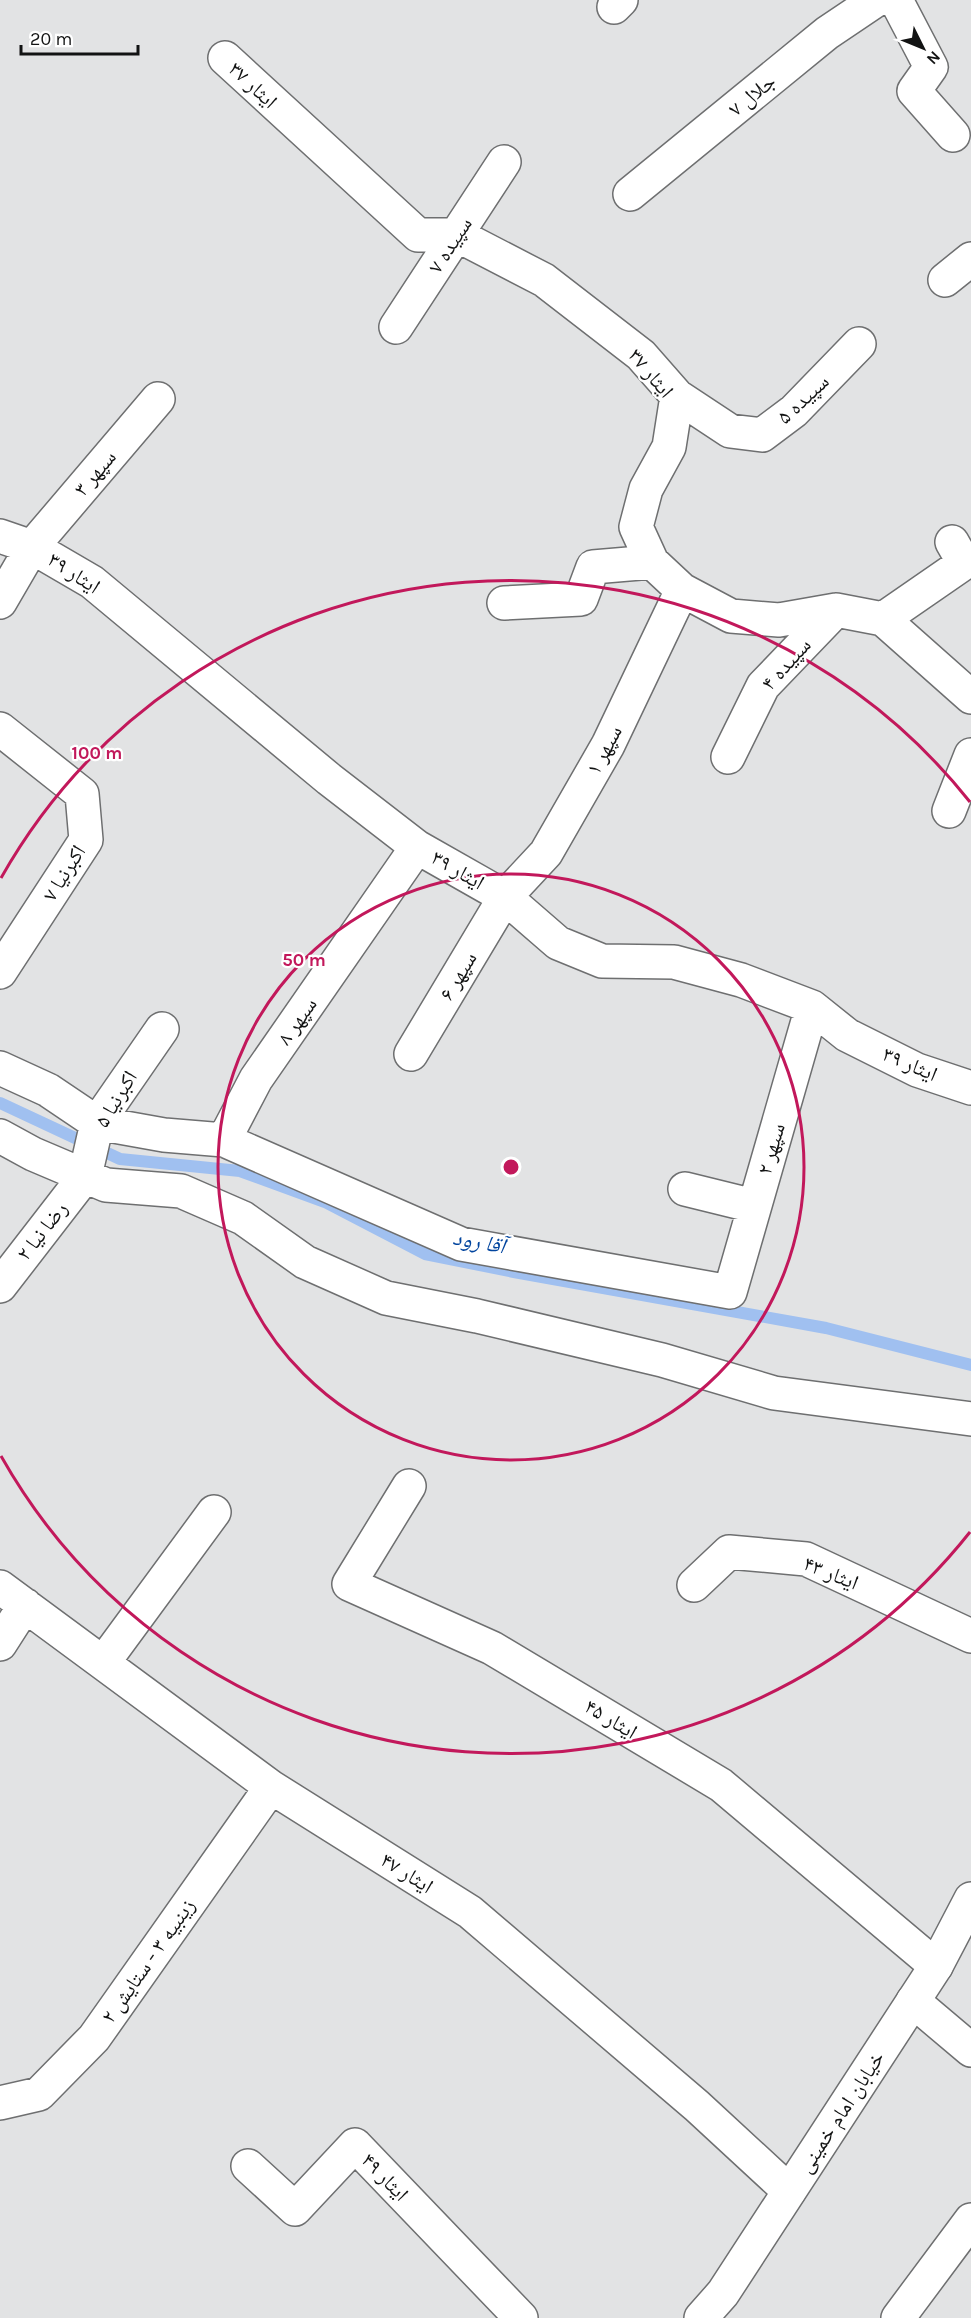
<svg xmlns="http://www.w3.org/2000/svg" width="971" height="2318" font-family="Karla,'Noto Naskh Arabic',sans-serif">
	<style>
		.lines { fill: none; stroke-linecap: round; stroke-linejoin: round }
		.stream { stroke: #a0c0f0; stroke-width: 12 }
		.minor-casing { stroke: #6e6f70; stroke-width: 36 }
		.major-casing { stroke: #6e6f70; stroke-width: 36 }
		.minor { stroke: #fff; stroke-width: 33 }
		.major { stroke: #fff; stroke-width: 33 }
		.ring { fill: none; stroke: #c2185b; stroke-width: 3 }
		.labels { text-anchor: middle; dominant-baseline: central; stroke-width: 4.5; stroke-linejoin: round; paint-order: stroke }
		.street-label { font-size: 21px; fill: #121313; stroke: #fff }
		.water-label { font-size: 22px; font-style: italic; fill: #01449e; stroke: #fff }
		.centre { fill: #c2185b; stroke: #fff; stroke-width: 3 }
		.ring-label { font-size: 18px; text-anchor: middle; font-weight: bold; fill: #c2185b; stroke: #fff; stroke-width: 4.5; stroke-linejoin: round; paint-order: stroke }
	</style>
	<rect width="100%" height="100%" fill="#e2e3e4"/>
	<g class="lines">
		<!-- stream -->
		<path class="stream" d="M0,1103L120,1159L240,1171L325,1202L425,1254L514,1272L826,1328L971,1365"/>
		<!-- minor casing -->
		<g class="minor-casing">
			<path id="minor" d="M896,0L931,67L914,91L953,135
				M614,7L621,0
				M225,58L418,235H457L544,280L641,355L677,396L669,447L646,489L636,527L652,562L682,590L731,616L779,620L836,610L883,619L971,697
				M630,194L827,33L876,0
				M945,280L971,259
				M396,327L504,162
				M677,396L730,431L762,435L794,411L859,344
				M0,536L32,547L92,582L329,779L417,847L505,897L558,943L602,961L674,962L741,980L812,1007L847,1035L917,1070L971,1088
				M0,602L32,547L158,399
				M504,603L581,599L593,567L652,562
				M883,619L964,563L952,542
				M0,729L82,794L86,840L0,972
				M728,757L763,686L836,610
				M949,811L971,755
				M411,1054L505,897L546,853L608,745L682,590
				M0,1068L48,1090L97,1123L164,1135L224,1140L461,1244L730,1292L812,1007
				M0,1136L33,1154L106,1185L181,1191L243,1218L305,1262L386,1298L477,1316L662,1360L774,1393L971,1419
				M224,1140L256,1079L417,847
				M685,1189L754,1206
				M0,1286L85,1176L97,1123L162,1029
				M409,1486L349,1584L492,1648L721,1785L936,1966
				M694,1585L729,1552L806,1559L971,1636
				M0,1587L271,1787L470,1912L697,2106L789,2191
				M0,1644L25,1605
				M103,1663L214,1512
				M913,2001L971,2050
				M0,2103L39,2094L94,2038L271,1787
				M248,2166L295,2209L355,2145L521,2318
				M898,2318L971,2220"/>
		</g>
		<!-- major casing -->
		<g class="major-casing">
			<path id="major" d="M701,2318L723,2293L936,1966L971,1899"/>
		</g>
		<!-- minor -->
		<use href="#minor" class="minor"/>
		<!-- major -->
		<use href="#major" class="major"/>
	</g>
	<!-- distance rings -->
	<g class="ring">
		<circle cx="511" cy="1167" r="293"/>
		<path d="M970 1532A586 586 0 0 1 1 1456M1 878A586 586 0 0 1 970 802"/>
	</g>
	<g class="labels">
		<!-- street labels -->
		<g class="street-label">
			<text transform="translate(253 85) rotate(43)">ایثار ۳۷</text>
			<text transform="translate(752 95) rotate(-39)">جلال ۷</text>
			<text transform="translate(450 245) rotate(-57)">سپیده ۷</text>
			<text transform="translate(651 373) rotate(50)">ایثار ۳۷</text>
			<text transform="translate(803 399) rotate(-43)">سپیده ۵</text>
			<text transform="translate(95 473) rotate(-50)">سپهر ۳</text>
			<text transform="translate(74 573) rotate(33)">ایثار ۳۹</text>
			<text transform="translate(786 664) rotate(-48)">سپیده ۴</text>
			<text transform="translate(604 750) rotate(-62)">سپهر ۱</text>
			<text transform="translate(458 870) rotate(30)">ایثار ۳۹</text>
			<text transform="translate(64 873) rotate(-58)">اکبرنیا ۷</text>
			<text transform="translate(458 976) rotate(-59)">سپهر ۶</text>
			<text transform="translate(297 1021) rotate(-55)">سپهر ۸</text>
			<text transform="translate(910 1064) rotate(23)">ایثار ۳۹</text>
			<text transform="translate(116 1099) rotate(-59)">اکبرنیا ۵</text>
			<text transform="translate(771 1149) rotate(-74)">سپهر ۲</text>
			<text transform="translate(42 1231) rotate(-52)">رضا نیا ۲</text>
			<text transform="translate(831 1573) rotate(22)">ایثار ۴۳</text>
			<text transform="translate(611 1719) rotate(31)">ایثار ۴۵</text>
			<text transform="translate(407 1873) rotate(32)">ایثار ۴۷</text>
			<text transform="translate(148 1961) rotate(-55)">زینبیه ۳ - ستایش ۲</text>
			<text transform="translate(841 2112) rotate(-57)">خیابان امام خمینی</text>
			<text transform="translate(385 2177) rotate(46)">ایثار ۴۹</text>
		</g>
		<!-- water labels -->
		<g class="water-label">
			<text transform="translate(479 1242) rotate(10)">آقا رود</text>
		</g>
	</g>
	<circle cx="511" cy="1167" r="9" class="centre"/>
	<g class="ring-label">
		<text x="97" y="759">100 m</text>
		<text x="304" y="966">50 m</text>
	</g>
	<!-- north arrow -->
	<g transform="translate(923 48) rotate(133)" stroke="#ffffff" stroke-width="4.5" paint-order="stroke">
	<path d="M0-4.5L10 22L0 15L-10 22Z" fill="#121313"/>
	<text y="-9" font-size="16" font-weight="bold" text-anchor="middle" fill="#121313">N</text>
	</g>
	<!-- scale -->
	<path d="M21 45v9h117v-9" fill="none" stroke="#121313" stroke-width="3"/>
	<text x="30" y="45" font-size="18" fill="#121313" stroke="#ffffff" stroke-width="4.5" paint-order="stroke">20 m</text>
</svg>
